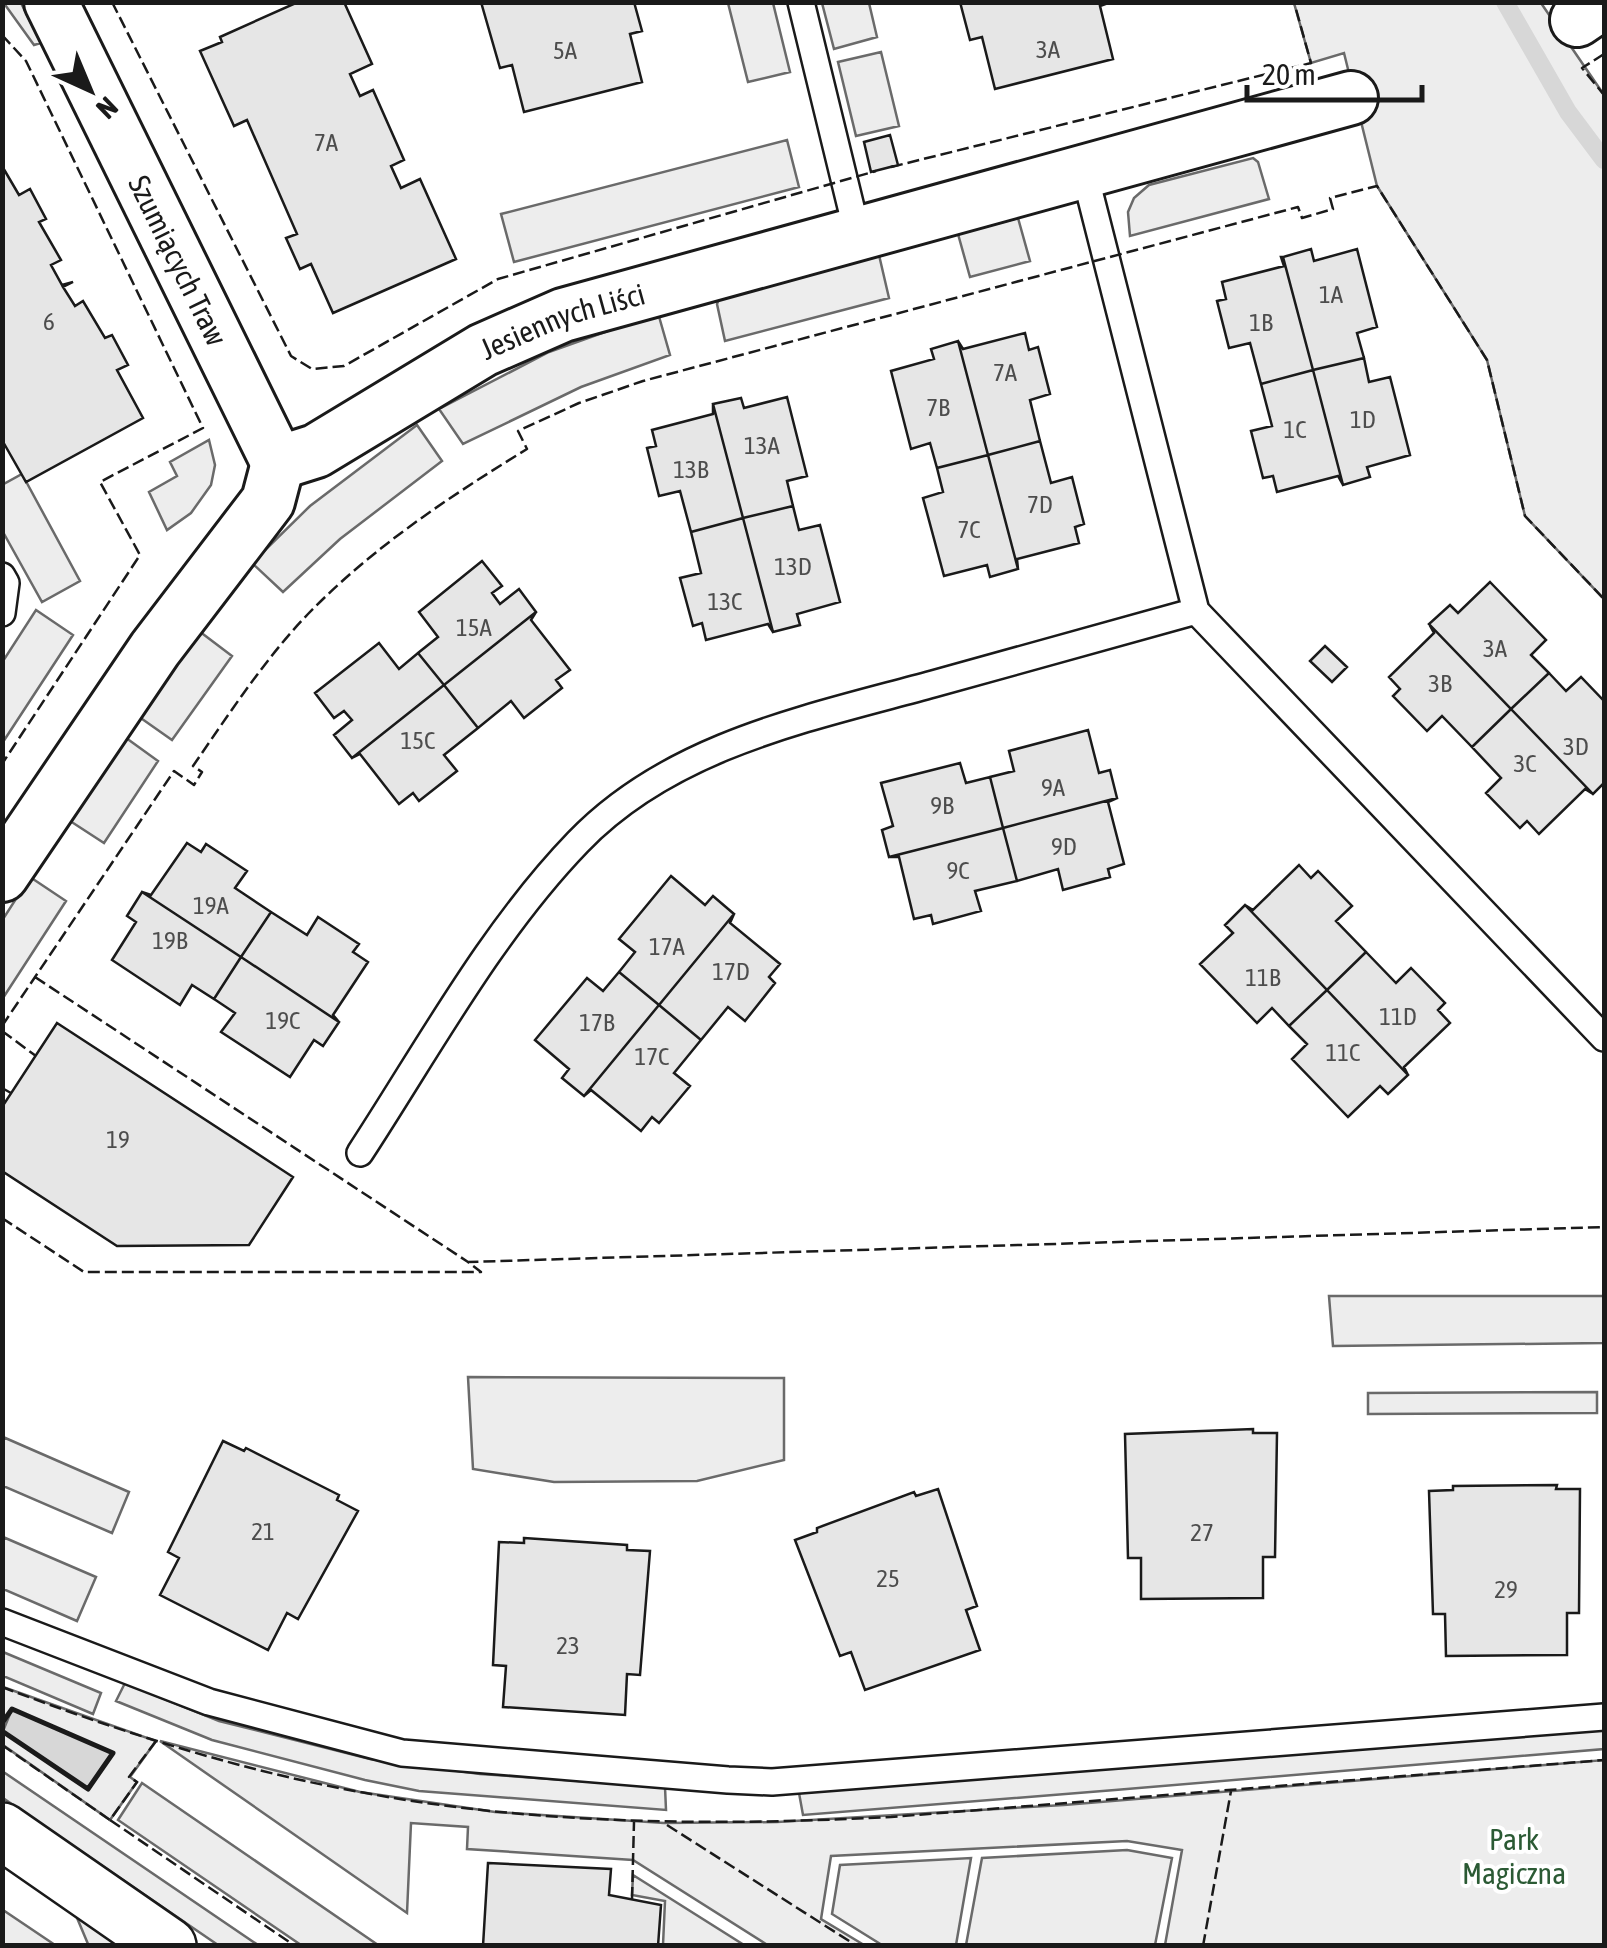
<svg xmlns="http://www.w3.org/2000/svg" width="1607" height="1948" font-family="'Asap Condensed',sans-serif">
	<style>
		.built { fill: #ededed; stroke: #6a6a6a; stroke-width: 2.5 }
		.water { fill: #d7d7d7; stroke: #6a6a6a; stroke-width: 2.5 }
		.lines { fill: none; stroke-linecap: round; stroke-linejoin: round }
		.stream { stroke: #d7d7d7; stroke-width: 18 }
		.building { fill: #e6e6e6; stroke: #1a1a1a; stroke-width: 2.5 }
		.lane-casing { stroke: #1a1a1a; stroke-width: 30 }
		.street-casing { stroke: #1a1a1a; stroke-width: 58 }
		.secondary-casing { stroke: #1a1a1a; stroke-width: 60 }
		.lane { stroke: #fff; stroke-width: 25 }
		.street { stroke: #fff; stroke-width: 52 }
		.secondary { stroke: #fff; stroke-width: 55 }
		.fence { stroke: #1a1a1a; stroke-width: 2.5; stroke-dasharray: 12 5; stroke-linecap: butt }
		.wall { stroke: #1a1a1a; stroke-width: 5 }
		.labels { text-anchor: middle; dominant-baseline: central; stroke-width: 8; stroke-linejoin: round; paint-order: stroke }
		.number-label { font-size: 25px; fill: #4d4d4d }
		.street-label { font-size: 30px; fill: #1a1a1a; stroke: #fff }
		.park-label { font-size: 30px; fill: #2b5a34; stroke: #fff }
	</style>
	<rect width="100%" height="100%" fill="#fff"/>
	<!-- built -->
	<path class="built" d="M3,2L21,3L41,43L34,45Z
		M728,3H773L790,72L748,82Z
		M822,3H869L877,37L834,49Z
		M1294,3H1541L1604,95V599L1525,516L1487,360L1377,186L1344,53L1311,63Z
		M881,52L899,126L856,136L838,62Z
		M787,140L799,187L514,262L501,214Z
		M1253,158L1258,162L1269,199L1130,236L1128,212L1134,198L1149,185Z
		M1018,218L1030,261L970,277L958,234Z
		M879,255L889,298L725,341L717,304L720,296Z
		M658,313L670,355L581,387L463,444L439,409L549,352Z
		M417,425L442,461L340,539L283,592L252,563L310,506Z
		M209,440L215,465L211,485L191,513L167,530L149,492L177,476L170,462Z
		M22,474L80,581L42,602L3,532L2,485Z
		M36,610L73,635L3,742V661Z
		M195,628L232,656L172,740L135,714Z
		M122,735L158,761L104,843L67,819Z
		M30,877L66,901L3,998V919Z
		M1329,1296H1604V1343L1333,1346Z
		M468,1377L784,1378V1460L697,1481L554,1482L473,1469Z
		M1597,1392V1413L1368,1414V1393Z
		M3,1437L129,1492L112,1533L3,1486Z
		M3,1537L96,1577L77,1621L3,1589Z
		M3,1652L101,1693L93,1714L3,1676Z
		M125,1683L219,1721L370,1759L480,1774L665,1787L666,1810L419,1791L365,1780L212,1740L116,1701Z
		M3,1687L156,1741L130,1777L137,1782L110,1820L3,1745V1731L87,1789L13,1709L3,1723Z
		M1604,1727V1749L1115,1790L803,1815L799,1793Z
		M160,1741L360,1792L495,1812L664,1823L777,1822L1064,1805L1604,1760V1945H1165L1182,1850L1127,1841L831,1856L821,1919L864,1945L769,1946L633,1860L467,1849L468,1827L411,1823L407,1913Z
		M2,1771L258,1945H218L3,1798Z
		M142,1783L378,1945H301L118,1820Z
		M1127,1850L1172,1858L1155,1945H966L982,1858Z
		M971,1858L956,1945H882L832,1914L840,1865Z
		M633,1875L744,1945H663L665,1901L632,1895Z
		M2,1910H3L55,1945H3Z
		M75,1913L114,1939L117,1945L88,1944Z"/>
	<!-- water -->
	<path class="water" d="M12,1709L113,1753L88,1789L3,1731Z"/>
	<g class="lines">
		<!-- stream -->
		<path class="stream" d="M1505,2L1568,112L1604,160"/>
	</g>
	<!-- building -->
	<path class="building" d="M298,2H344L372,64L350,74L360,96L373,90L404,160L391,166L401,188L420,179L456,259L333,313L311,264L300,269L286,238L297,234L247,120L234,126L200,51L222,42L220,37Z
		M481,2H634L642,31L630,34L642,82L524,112L512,65L500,68Z
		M960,2H1111L1100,6L1113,59L995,89L982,37L970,40Z
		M890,135L898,165L871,172L864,142Z
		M2,166L19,195L30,189L46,219L39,222L61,260L51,265L62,285L73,282L63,287L75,306L83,301L105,338L112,335L128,365L117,370L143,418L26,482L2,440Z
		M1311,249L1314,261L1357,249L1377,327L1357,333L1364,358L1313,370L1283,257Z
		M1281,257H1283L1313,370L1261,384L1250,343L1229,348L1217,301L1226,299L1222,282L1284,266Z
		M1025,333L1029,350L1038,347L1050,394L1030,400L1040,441L988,455L958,341L963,349Z
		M958,341L988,455L937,468L930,443L911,449L891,371L934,359L931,349Z
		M1364,358L1369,382L1390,377L1410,455L1367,467L1370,477L1343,485L1313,370Z
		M1313,370L1343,485L1338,476L1277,492L1273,476L1263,478L1251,431L1272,426L1261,384Z
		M787,397L807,476L787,481L793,506L743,518L713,404L741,398L744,408Z
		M713,404L743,518L691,532L680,491L659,496L647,448L656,446L652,430L713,414Z
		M1040,441L1051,483L1072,477L1084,524L1075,527L1079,543L1017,559L1018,569L988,455Z
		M988,455L1018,569L990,577L987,565L944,576L923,498L943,492L937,468Z
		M793,506L799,530L820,525L840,602L797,614L800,625L773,632L743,518Z
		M743,518L773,632L768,624L706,640L702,623L693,626L680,578L701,573L691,532Z
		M482,561L502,586L492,593L500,604L519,589L536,612L444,685L418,653L438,637L419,612Z
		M1490,582L1546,640L1531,655L1549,673L1511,709L1429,624L1450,605L1458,613Z
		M536,612L531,620L570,670L556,680L562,688L524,718L511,701L478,728L444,685Z
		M1429,624L1511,709L1472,747L1442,716L1427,731L1393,696L1400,689L1389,677L1434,633Z
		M379,643L399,669L418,653L444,685L352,758L334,735L352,720L344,711L334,718L315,693Z
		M1325,646L1347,667L1332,682L1310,661Z
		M1549,673L1566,691L1581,677L1604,701V783L1593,794L1511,709Z
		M444,685L478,728L444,755L457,771L419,801L413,793L399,804L360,754L352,758Z
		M1511,709L1593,794L1585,789L1539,834L1527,821L1520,828L1486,793L1501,778L1472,747Z
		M1088,730L1099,773L1110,770L1117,798L1003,828L990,777L1014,771L1009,751Z
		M960,763L966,783L990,777L1003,828L889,857L882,830L893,826L881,783Z
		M1117,798L1108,802L1124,864L1108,869L1110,877L1063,890L1058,869L1017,881L1003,828Z
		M1003,828L1017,881L975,891L981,911L933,924L931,915L914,919L899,857H889Z
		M187,843L201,852L206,844L247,871L235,888L271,912L241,957L142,892L151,895Z
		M1299,865L1311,878L1318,871L1352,906L1336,921L1366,952L1327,990L1245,905L1253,910Z
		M671,876L705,905L713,896L734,914L659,1005L619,972L635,952L619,939Z
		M142,892L241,957L214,999L192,985L180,1005L112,960L136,922L127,916Z
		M1245,905L1327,990L1289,1026L1272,1008L1257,1023L1200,964L1233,933L1225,925Z
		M271,912L307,935L318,917L359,944L353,952L368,962L333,1015L339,1022L241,957Z
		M734,914L730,923L780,964L769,977L775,983L745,1021L728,1007L701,1040L659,1005Z
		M1366,952L1396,983L1411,968L1445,1003L1438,1010L1450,1023L1404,1067L1408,1075L1327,990Z
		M241,957L339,1022L323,1046L314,1040L290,1077L221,1032L235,1013L214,999Z
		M619,972L659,1005L584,1096L562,1078L569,1069L535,1040L587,978L603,991Z
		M1327,990L1408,1075L1388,1094L1380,1086L1348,1117L1292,1059L1307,1044L1289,1026Z
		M659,1005L701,1040L674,1073L690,1086L659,1123L652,1117L641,1131L591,1090L584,1096Z
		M57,1023L293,1177L249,1245L117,1246L2,1171V1107Z
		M1253,1429V1433H1277L1275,1557H1263V1598L1141,1599V1558H1128L1125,1434Z
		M223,1441L244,1451L246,1448L339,1495L337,1500L358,1511L298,1619L287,1613L268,1650L160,1595L179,1558L168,1552Z
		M1557,1485L1556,1489H1580L1579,1613H1567V1655L1446,1656L1445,1614H1433L1429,1491L1453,1490V1486Z
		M938,1489L977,1606L966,1610L980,1650L865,1690L851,1652L840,1656L795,1540L817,1532V1528L914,1492L916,1496Z
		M524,1538L627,1545V1550L650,1551L640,1675L627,1674L625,1715L503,1707L506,1666L493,1665L499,1542L524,1543Z
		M488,1863L611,1869L609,1895L661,1905L658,1946H483Z"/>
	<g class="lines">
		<!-- lane casing -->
		<g class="lane-casing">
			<path id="lane" d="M801,2L857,232
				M1084,171L1196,611L1604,1038
				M2,576L6,583L2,613
				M360,1153C428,1049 491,932 578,842C671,745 809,718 933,684C1021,660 1109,636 1196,611
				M2,1622L209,1702L402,1753L728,1780L772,1782L1604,1717"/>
		</g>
		<!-- street casing -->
		<g class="street-casing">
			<g id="street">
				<path id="s1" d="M51,2L278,463"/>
				<path d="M1577,20L1604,2"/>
				<path id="s2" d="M278,463L316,451L483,350L563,315L1351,98"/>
				<path d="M2,875L155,649L268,501L278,463"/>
			</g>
		</g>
		<!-- secondary casing -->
		<g class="secondary-casing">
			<path id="secondary" d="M2,1831L168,1946"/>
		</g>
		<!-- lane -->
		<use href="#lane" class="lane"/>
		<!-- street -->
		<use href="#street" class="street"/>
		<!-- secondary -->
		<use href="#secondary" class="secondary"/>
		<!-- fence -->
		<path class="fence" d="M112,2L291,356L312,369L344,366L498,279L876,171
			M2,35L26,61L203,428L100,482L140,555L2,764
			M1604,54L1582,68L1604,95
			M891,167L1311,63L1294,2
			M35,977L468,1262
			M2,1026L174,771L194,785L202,772L193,766C229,714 264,660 308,614C373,547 449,497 527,449L518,431L579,403L643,381L1298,207L1302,218L1333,209L1330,198L1377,186L1487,360L1525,516L1604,599
			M2,1031L36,1056
			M2,1088L11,1093
			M2,1218L84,1272H481L468,1262L1604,1227
			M2,1687C118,1731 238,1770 360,1792C535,1825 713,1826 891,1817L1604,1760
			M2,1745L110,1820L137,1782L129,1777L156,1741
			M110,1820L295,1946
			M667,1825L857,1946
			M632,1899L634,1822
			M1203,1946L1231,1791"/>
		<!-- wall -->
		<path class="wall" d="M2,1723L12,1709L113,1753L88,1789L2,1731"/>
	</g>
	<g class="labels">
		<!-- number labels -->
		<g class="number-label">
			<text x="1048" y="49">3A</text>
			<text x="565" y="50">5A</text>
			<text x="326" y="142">7A</text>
			<text x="1331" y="294">1A</text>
			<text x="49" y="321">6</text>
			<text x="1261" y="322">1B</text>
			<text x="1005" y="372">7A</text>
			<text x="938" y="407">7B</text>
			<text x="1363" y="419">1D</text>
			<text x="1295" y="429">1C</text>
			<text x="762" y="445">13A</text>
			<text x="691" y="469">13B</text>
			<text x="1040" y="504">7D</text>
			<text x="969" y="529">7C</text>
			<text x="793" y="566">13D</text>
			<text x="725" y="601">13C</text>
			<text x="474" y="627">15A</text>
			<text x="1495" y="648">3A</text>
			<text x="1440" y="683">3B</text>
			<text x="418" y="740">15C</text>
			<text x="1576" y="746">3D</text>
			<text x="1525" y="763">3C</text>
			<text x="1053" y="787">9A</text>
			<text x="942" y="805">9B</text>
			<text x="1064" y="846">9D</text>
			<text x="958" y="870">9C</text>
			<text x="211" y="905">19A</text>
			<text x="170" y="940">19B</text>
			<text x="667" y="946">17A</text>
			<text x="731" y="971">17D</text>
			<text x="1263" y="977">11B</text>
			<text x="1398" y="1016">11D</text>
			<text x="283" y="1020">19C</text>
			<text x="597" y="1022">17B</text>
			<text x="1343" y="1052">11C</text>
			<text x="652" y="1056">17C</text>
			<text x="118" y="1139">19</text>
			<text x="263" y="1531">21</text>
			<text x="1202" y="1532">27</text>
			<text x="888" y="1578">25</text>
			<text x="1506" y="1589">29</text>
			<text x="568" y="1645">23</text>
		</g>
		<!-- street labels -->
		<g class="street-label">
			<text stroke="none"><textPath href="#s1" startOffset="288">Szumiących Traw</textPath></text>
			<text stroke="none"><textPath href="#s2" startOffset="320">Jesiennych Liści</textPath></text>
		</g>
		<!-- park labels -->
		<g class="park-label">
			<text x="1514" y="1839">Park<tspan x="1514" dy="34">Magiczna</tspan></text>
		</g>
	</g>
	<!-- border -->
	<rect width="1607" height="1948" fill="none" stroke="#1a1a1a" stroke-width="10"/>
	<!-- north arrow -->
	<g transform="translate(90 90) rotate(136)" stroke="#ffffff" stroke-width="8" paint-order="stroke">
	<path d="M0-8L18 38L0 25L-18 38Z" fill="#1a1a1a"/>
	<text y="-15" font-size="28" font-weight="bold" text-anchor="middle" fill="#1a1a1a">N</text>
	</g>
	<!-- scale -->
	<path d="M1247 85v15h175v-15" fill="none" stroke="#1a1a1a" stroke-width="5"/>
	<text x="1262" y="85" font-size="30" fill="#1a1a1a" stroke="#ffffff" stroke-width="8" paint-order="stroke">20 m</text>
</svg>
